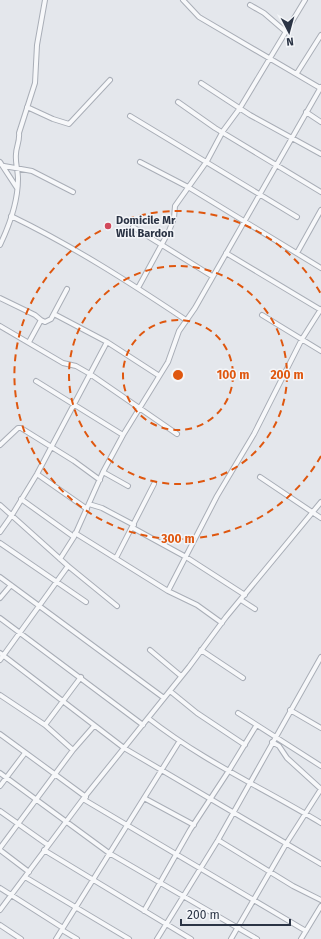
<svg xmlns="http://www.w3.org/2000/svg" width="321" height="939" font-family="'Fira Sans',sans-serif">
	<style>
		.lines { fill: none; stroke-linecap: round; stroke-linejoin: round }
		.street-casing { stroke: #a9aeb7; stroke-width: 6 }
		.street { stroke: #f7f8fa; stroke-width: 4 }
		.ring { fill: none; stroke: #df570f; stroke-width: 2; stroke-dasharray: 7 5 }
		.poi-dot { fill: #d1495b; stroke: #f4f6f9; stroke-width: 1.5 }
		.labels { text-anchor: middle; dominant-baseline: central; stroke-width: 3; stroke-linejoin: round; paint-order: stroke }
		.poi-label { font-size: 11px; font-weight: bold; fill: #2b3445; stroke: #f4f6f9; text-anchor: start }
		.centre { fill: #df570f; stroke: #f4f6f9; stroke-width: 2 }
		.ring-label { font-size: 12px; text-anchor: middle; font-weight: bold; fill: #df570f; stroke: #f4f6f9; stroke-width: 3; stroke-linejoin: round; paint-order: stroke }
	</style>
	<rect width="100%" height="100%" fill="#e4e7ec"/>
	<g class="lines">
		<!-- street casing -->
		<g class="street-casing">
			<path id="street" d="M183,0L199,17L320,88
				M250,5L264,13L286,32
				M297,73L321,35
				M201,83L250,115L321,154
				M178,102L215,128L321,192
				M27,107L53,119L69,124L110,80
				M306,112L321,122
				M130,116L297,217
				M0,162L17,188
				M140,162L188,187L321,268
				M4,166L32,171L73,192
				M11,216C73,246 129,282 186,320
				M133,227L212,276
				M0,245C10,224 18,201 18,179C18,170 15,162 16,154C16,147 20,141 19,133L35,83L37,45L45,0
				M226,253L321,310
				M297,253L321,210
				M138,288L169,231L174,218L175,206L207,161L223,131L240,108L305,0
				M0,298L35,315L41,320
				M54,314L107,342L158,375
				M262,315L321,351
				M0,326L63,363L76,366L90,374L177,434
				M29,342L41,320L45,322L51,319L67,289
				M36,381L123,435
				M0,445L18,428H21L74,461L100,480
				M103,472L128,486
				M37,474L87,509
				M260,477L321,518
				M21,499L74,537
				M89,504L102,508L134,525
				M0,505L68,566L117,606
				M133,528L186,557L245,595
				M0,532L12,515L37,474L107,342
				M75,533L168,591L197,605L222,623
				M0,543L86,602
				M116,558L154,484
				M60,559L74,537L103,472L123,435L168,362L179,331L195,308L321,87
				M0,577L164,698
				M168,591L217,496L254,434L302,339L321,309
				M0,598L11,585
				M241,600L255,609
				M0,618L143,725
				M150,650L181,676
				M201,650L243,678
				M0,653L124,748L321,864
				M0,660L68,566
				M170,691L197,713L245,745
				M0,695L45,725L73,750
				M290,710L321,728
				M238,713L321,766
				M148,718C203,761 261,787 321,823
				M45,725L81,677
				M0,734L86,797
				M272,742L279,746L287,758L321,789
				M0,773L109,853L257,939
				M0,786L25,753
				M144,798L194,825
				M83,799L306,931
				M0,811L48,845
				M218,840L293,886L321,900
				M0,848L73,750L94,726
				M0,850L29,872
				M44,850L191,939
				M25,877L129,939
				M0,888L63,928
				M0,910L83,799L189,667L226,617L321,502
				M144,911L190,830L228,772L256,726
				M0,925L21,939
				M62,930L77,939
				M56,939L179,742
				M157,939L218,840L321,657
				M231,939L286,844L321,789
				M301,939L321,906"/>
		</g>
		<!-- street -->
		<use href="#street" class="street"/>
	</g>
	<!-- distance rings -->
	<g class="ring">
		<circle cx="178" cy="375" r="55"/>
		<circle cx="178" cy="375" r="109"/>
		<path d="M321 456A164 164 0 1 1 321 294"/>
	</g>
	<!-- markers -->
	<circle class="poi-dot" cx="108" cy="226" r="4"/>
	<g class="labels">
		<!-- poi labels -->
		<g class="poi-label">
			<text x="116" y="220">Domicile Mr<tspan x="116" dy="13">Will Bardon</tspan></text>
		</g>
	</g>
	<circle cx="178" cy="375" r="6" class="centre"/>
	<g class="ring-label">
		<text x="233" y="379">100 m</text>
		<text x="287" y="379">200 m</text>
		<text x="178" y="543">300 m</text>
	</g>
	<!-- north arrow -->
	<g transform="translate(289 32) rotate(174)" stroke="#f4f6f9" stroke-width="3" paint-order="stroke">
	<path d="M0-3L7 15L0 10L-7 15Z" fill="#2b3445"/>
	<text y="-6" font-size="11" font-weight="bold" text-anchor="middle" fill="#2b3445">N</text>
	</g>
	<!-- scale -->
	<path d="M181 919v6h109v-6" fill="none" stroke="#2b3445" stroke-width="2"/>
	<text x="187" y="919" font-size="12" fill="#2b3445" stroke="#f4f6f9" stroke-width="3" paint-order="stroke">200 m</text>
</svg>
